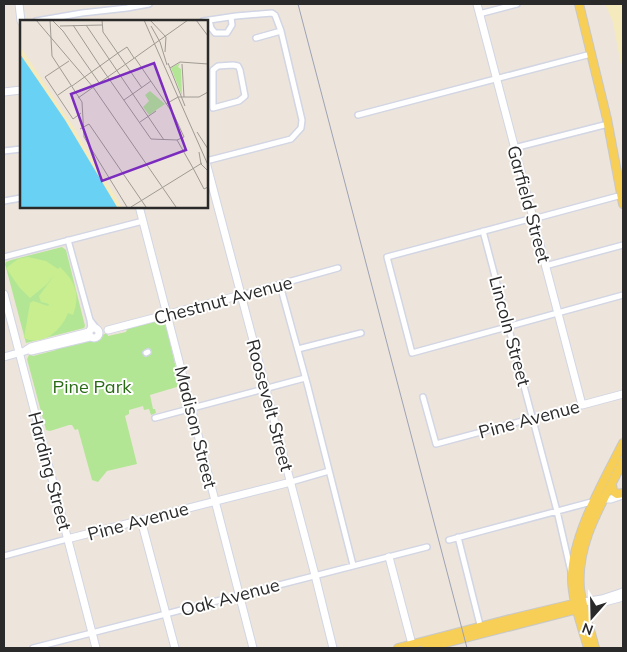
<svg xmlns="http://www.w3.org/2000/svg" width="627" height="652" font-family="Mulish,sans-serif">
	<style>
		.green { fill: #b2e695 }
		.sand { fill: #f4eabd }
		.pitch { fill: #c8ee90 }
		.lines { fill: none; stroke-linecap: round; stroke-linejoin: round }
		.street-casing { stroke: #d1d5e4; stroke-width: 8 }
		.secondary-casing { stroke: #d1d5e4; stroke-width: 9 }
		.primary-casing { stroke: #c8c8c8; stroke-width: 10 }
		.street { stroke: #fff; stroke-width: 5 }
		.secondary { stroke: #fff; stroke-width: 7 }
		.primary { stroke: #f7ce56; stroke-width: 8 }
		.rail { stroke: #9ea2b6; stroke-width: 1 }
		.labels { text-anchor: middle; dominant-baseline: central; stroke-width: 4; stroke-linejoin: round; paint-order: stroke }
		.street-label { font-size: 18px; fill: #2a2a2a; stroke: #fff }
		.park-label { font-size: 18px; fill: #2a6b16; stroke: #fff }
		.inset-road { fill: none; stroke: #9f9a94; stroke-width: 1 }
		.view { fill: #7b2cbf; fill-opacity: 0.15; stroke: #7b2cbf; stroke-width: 2.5 }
		.inset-edge { fill: none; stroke: #2a2a2a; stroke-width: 2.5 }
	</style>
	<rect width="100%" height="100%" fill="#ede5db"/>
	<!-- green -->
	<path class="green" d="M62,247L66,250L85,326L84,328L26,343L5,264L6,262L11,260Z
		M160,320L165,321L180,386L150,395L153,409H155L156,413L151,415L149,409L144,410L143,406L129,410V414L125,416L137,464L107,471L98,482L92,480L78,429L75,430L72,425H69L50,431L46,430L27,359L30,353L33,356L56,350L55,348L59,347L61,348L83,343V340H96L102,335L107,333L108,336L126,332L127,329Z"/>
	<!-- sand -->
	<path class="sand" d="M605,4H623V76L613,22Z"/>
	<!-- pitch -->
	<path class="pitch" d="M28,257L46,261L58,269L60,267C75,281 81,295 73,315L68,313C62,330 42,347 24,338L30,303L33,301L48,306L49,304L41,302L39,296L55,274L46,285L30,298L19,287L6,268L18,259Z"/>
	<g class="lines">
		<!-- street casing -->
		<g class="street-casing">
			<path id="street" d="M479,14L517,4
				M209,20L211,28L215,33H227L232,25L231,17
				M36,21L82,13L127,8L149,4
				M203,21L236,16L272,13L275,15L281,31L302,120L301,128L291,139L206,161
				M256,38L281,31
				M233,65L238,66L240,70L245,96L239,101L213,108V70L218,66Z
				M358,115L591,54
				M514,148L608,124
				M4,151L21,149
				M4,201L21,198
				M533,218L387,257L412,353L623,295
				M533,219L622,195
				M483,231L557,511L571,572
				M68,240L90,320
				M4,257L143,221
				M545,266L623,245
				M280,285L308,387L353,565
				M241,295L338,268
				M91,329L90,320L96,328
				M298,349L361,333
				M146,353L148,352
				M423,397L436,444L582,405
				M155,418L305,378
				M291,482L329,471
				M458,537L481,629
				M449,540L595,501
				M4,556L67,539
				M33,648L427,547"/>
		</g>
		<!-- secondary casing -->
		<g class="secondary-casing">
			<path id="secondary" d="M19,4L21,21
				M477,4L582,405L623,394
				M4,92L21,90
				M206,162L315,575L333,648
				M139,206L253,648
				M4,294L96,648
				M89 333a5 5 0 1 1 10 0a5 5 0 1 1-10 0Z
				M108,330L241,295
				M31,351L90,337
				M4,357L25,351L31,347L89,332
				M605,499H611L623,495
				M141,520L175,648
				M67,539L291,482
				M389,557L413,648
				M583,602L602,599L623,592
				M597,604L623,597"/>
		</g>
		<!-- primary casing -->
		<g class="primary-casing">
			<path id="primary" d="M579,4L607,119L623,204
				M612,484L613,491L617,494L623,493
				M398,648L514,618L581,602
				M426,648L582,608
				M588,648C582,626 572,601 572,578C572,535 604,481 623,443
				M595,648C590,628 582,608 580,588C576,541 604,501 623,461"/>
		</g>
		<!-- street -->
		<use href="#street" class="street"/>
		<!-- secondary -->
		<use href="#secondary" class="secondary"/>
		<!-- primary -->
		<use href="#primary" class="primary"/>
		<!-- rail -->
		<path class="rail" d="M298,4L467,648"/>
	</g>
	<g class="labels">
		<!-- street labels -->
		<g class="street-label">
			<text transform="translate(529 204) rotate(75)">Garfield Street</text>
			<text transform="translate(223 300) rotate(-15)">Chestnut Avenue</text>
			<text transform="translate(510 331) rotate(75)">Lincoln Street</text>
			<text transform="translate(270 405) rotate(75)">Roosevelt Street</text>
			<text transform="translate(529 419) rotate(-15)">Pine Avenue</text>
			<text transform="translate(196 427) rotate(76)">Madison Street</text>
			<text transform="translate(50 471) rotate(75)">Harding Street</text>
			<text transform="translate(138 521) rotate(-15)">Pine Avenue</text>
			<text transform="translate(230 597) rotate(-15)">Oak Avenue</text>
		</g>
		<!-- park labels -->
		<g class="park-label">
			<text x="92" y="386">Pine Park</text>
		</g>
	</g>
	<!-- overview -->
	<g transform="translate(20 20)">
		<rect width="188" height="188" fill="#ede5db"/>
		<path d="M160,43L158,47L161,49L162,76L151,48ZM130,71L145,84L129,95L123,87L129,81L125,75Z" fill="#b2e695"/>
		<path d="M0,26L53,106L102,187H97L45,100L12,54L0,34Z" fill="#f4eabd"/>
		<path d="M0,34L45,100L97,187H0Z" fill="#69d2f4"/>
		<path class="inset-road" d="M16,0L73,67L156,187M30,0L32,36L62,82L64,117L107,187M32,0L43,11L80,64M82,0L83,12L106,45M124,0L188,145M130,0L146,17L145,32M176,0L188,16M53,5L80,46M66,5L144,120M40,6L82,5M131,6L140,22L147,45M98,33L107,27L114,38M49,41L25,57L53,99L61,93M148,43L165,86M162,44L164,77M106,45L122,68M80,46L131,119L157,120L164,117L154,95L115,38M150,48L160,42L188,44M52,66L98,33M38,75L51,66M58,78L168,0M104,80L131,61M146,84L158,77H179L188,72M120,102L136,91M60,109L69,104L126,187M177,112L188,129M157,120L173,148M179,132L181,144L188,151M173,148L184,169L188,167M111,187L182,143"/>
		<path class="view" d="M134,43L166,130L82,161L51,74Z"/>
		<rect width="188" height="188" class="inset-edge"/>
	</g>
	<!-- border -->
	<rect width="627" height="652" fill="none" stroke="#2a2a2a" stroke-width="10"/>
	<!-- north arrow -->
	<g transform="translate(592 617) rotate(200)" stroke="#ffffff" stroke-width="4" paint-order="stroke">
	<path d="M0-4L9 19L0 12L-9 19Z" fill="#2a2a2a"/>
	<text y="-8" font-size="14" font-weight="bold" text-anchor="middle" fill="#2a2a2a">N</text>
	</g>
</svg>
